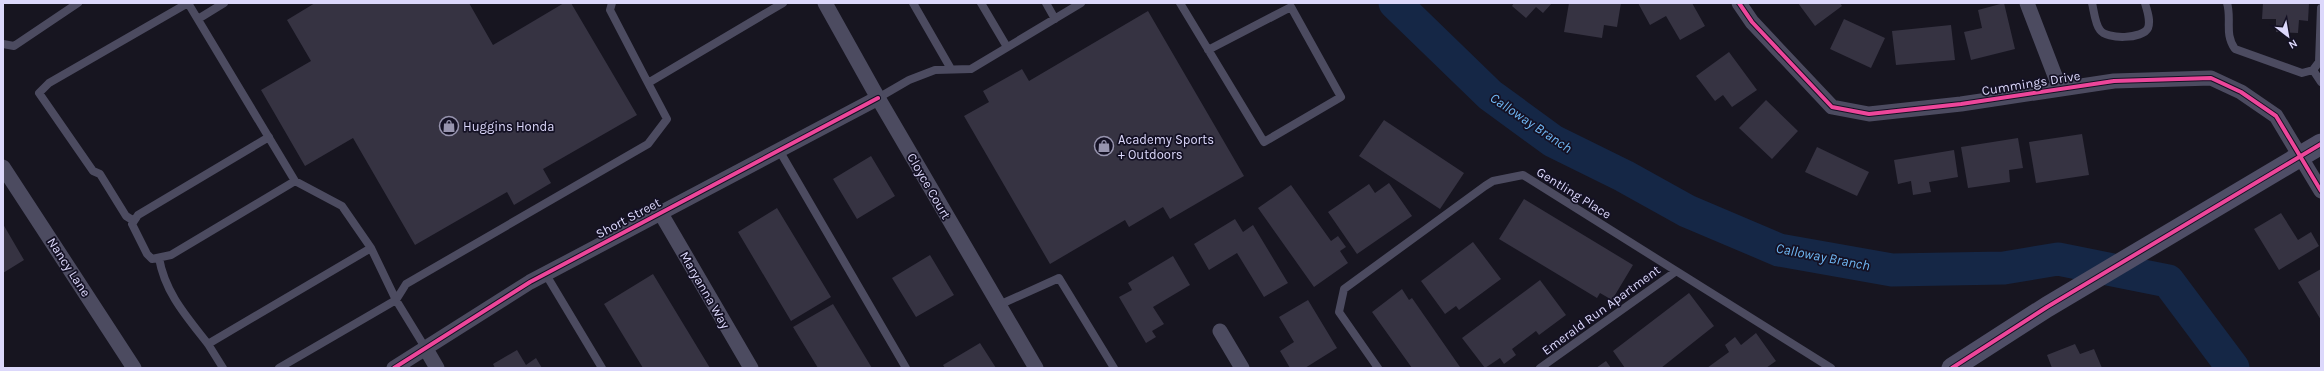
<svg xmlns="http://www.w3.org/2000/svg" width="2324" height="371" font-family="Karla,sans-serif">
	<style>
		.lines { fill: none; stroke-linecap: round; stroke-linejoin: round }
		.river { stroke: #152746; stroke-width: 33 }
		.building { fill: #363342 }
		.lane { stroke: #4c4b60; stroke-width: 8 }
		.street { stroke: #4c4b60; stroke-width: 15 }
		.secondary { stroke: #4f4e66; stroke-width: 21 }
		.cycleway-casing { stroke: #141124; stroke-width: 6 }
		.cycleway { stroke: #ed469a; stroke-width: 4 }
		.labels { text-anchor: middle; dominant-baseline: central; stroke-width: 3.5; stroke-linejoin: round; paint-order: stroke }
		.street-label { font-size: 13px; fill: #dcd8fb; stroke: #141124 }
		.poi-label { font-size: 13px; fill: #dcd8fb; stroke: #141124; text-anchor: start }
		.water-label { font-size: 14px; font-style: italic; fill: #6fb6f2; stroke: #141124 }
	</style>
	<rect width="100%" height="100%" fill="#171520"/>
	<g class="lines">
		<!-- river -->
		<path class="river" d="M1395,3L1490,95L1553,141L1624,176L1687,211L1779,250L1892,270L2004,268L2058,259L2168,281L2233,368"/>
	</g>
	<!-- building -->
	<path class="building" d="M315,3H469L493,45L564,3H571L637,115L543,169L551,183L514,205L507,192L415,245L353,138L305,166L261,90L311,61L287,20Z
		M1514,3H1552L1543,13L1536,7L1526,18L1512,6Z
		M1569,3H1621L1617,27L1604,25L1602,38L1564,32Z
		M1638,3H1692L1705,26L1680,40L1666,16L1650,25Z
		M1798,3H1840L1842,6L1815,26Z
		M2004,3L2015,49L1971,60L1964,32L1982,28L1978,10Z
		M2263,3H2309L2308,21L2299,20L2298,33L2276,32V19H2262Z
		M1148,11L1244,176L1170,219L1163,207L1129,227L1125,220L1050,264L964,116L989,102L983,91L1022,69L1029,81Z
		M1844,19L1885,38L1871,68L1830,49Z
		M1951,25L1955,60L1896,65L1892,31Z
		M1729,52L1757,90L1732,107L1723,95L1715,101L1696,76Z
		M1766,100L1798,131L1772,159L1739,128Z
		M1384,120L1464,173L1440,209L1359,156Z
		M2082,134L2089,175L2036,183L2029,142Z
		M2018,138L2023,168L2009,170L2010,182L1968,188L1961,147Z
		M1817,147L1869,172L1857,196L1805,172Z
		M1954,150L1958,177L1929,182L1931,192L1913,195L1911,181L1898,184L1894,160Z
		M871,156L895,196L857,219L833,179Z
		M1389,183L1412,216L1357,254L1328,212L1369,184L1375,193Z
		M1291,185L1331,241L1338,236L1346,247L1340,251L1348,263L1314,287L1258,208Z
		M1524,199L1633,265L1612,300L1600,293L1597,298L1499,239Z
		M777,208L831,297L791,321L738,232Z
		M2281,213L2298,240L2311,232L2319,246L2279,270L2254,229Z
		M1235,219L1243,232L1253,225L1288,283L1264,297L1237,253L1209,270L1194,244Z
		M3,224L24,260L3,273Z
		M1473,242L1501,279L1459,310L1456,306L1445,314L1421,281Z
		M930,255L954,295L916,317L892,278Z
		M1173,256L1190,285L1153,307L1164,324L1152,331L1156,337L1146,343L1119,297L1132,290L1128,283Z
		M2321,269V320L2298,282Z
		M653,274L710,368H643L604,304Z
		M1540,280L1566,315L1539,335L1536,331L1512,349L1516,355L1504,364L1500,358L1485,368L1462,338Z
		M1402,289L1409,300L1412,298L1460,367L1412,368L1372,312Z
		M1689,293L1714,326L1661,368H1625L1613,351Z
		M1308,300L1337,348L1305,368H1290L1280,351L1294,342L1279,317Z
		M833,304L872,368H818L793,327Z
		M1756,333L1776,361L1766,368H1707L1729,352L1725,345L1735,337L1741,345Z
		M980,343L996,368H945L943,365Z
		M2075,344L2080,354L2094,349L2102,368H2052L2047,355Z
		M517,350L526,365L536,358L542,368H495L493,364Z
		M1606,361L1611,368H1596Z"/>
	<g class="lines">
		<!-- lane -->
		<path class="lane" d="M188,3L295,181L342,206L371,248L396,300L426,349
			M612,3L610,10L648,83
			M913,3L951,69
			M981,3L1007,47
			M1046,3L1055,19
			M1180,3L1264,142L1341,97L1291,7L1208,50
			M2092,3C2094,11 2095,24 2100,30C2107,40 2143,39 2148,28C2151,20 2147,11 2145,3
			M2227,3C2232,19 2224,34 2235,49L2302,73L2313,70L2321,82
			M198,19L224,3
			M3,44L14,46L78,3
			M2313,70L2319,62L2321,8
			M878,98L909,80L935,70L971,69L1081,3
			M269,137L138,215L132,224L147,254L152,259L171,255L295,181
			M779,150L906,368
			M134,221L126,216L100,174L93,171L39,93L49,83L188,3
			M159,258C165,293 187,317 208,344
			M545,273L602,368
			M999,305L1059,278L1114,368
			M223,368L208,344L371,248
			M279,368L396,300L406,284L648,144L667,119L648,83L783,3
			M1378,368L1339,312L1344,289L1485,186L1493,181L1523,175L1831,368
			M1540,368L1675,272"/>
		<!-- street -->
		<path class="street" d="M825,3L878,98L1036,368
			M1739,3L1752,22L1832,107L1869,114L1961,104L2114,81L2211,78L2241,92L2276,116L2321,191
			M2027,3L2060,89
			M3,167L134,368
			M660,212L751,368
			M1220,331L1242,368
			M426,349L437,368
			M394,368L530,282L878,98"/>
		<!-- secondary -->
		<path class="secondary" d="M1952,368L2047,307L2321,144"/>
		<!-- cycleway casing -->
		<g class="cycleway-casing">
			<path id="cycleway" d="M1739,3L1752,22L1832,107L1869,114L1961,104L2114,81L2211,78L2241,92L2276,116L2321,191
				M394,368L530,282L878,98
				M1952,368L2047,307L2321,144"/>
		</g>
		<!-- cycleway -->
		<use href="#cycleway" class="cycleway"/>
	</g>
	<!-- icons -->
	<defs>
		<g id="shop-ring" transform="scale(1)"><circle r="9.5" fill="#141124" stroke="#9794ae" stroke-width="1.5"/><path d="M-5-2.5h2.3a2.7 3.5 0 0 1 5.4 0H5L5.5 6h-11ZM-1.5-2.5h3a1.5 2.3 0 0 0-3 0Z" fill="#9794ae"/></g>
	</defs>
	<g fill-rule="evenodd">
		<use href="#shop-ring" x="449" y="126"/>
		<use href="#shop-ring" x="1104" y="146"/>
	</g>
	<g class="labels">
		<!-- street labels -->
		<g class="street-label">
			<text transform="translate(2031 83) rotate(-9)">Cummings Drive</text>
			<text transform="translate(929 186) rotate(60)">Cloyce Court</text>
			<text transform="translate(1574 193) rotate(32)">Gentling Place</text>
			<text transform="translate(628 218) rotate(-28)">Short Street</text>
			<text transform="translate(69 267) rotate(57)">Nancy Lane</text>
			<text transform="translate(705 290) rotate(60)">Maryanna Way</text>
			<text transform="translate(1601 310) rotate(-36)">Emerald Run Apartment</text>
		</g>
		<!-- poi labels -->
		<g class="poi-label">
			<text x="463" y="126">Huggins Honda</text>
			<text x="1118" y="139">Academy Sports<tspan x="1118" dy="15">+ Outdoors</tspan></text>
		</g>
		<!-- water labels -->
		<g class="water-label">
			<text transform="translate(1531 123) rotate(34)">Calloway Branch</text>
			<text transform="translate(1823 257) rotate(11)">Calloway Branch</text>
		</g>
	</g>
	<!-- border -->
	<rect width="2324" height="371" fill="none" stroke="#dcd8fb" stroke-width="8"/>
	<!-- north arrow -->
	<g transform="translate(2288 36) rotate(149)" stroke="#141124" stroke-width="3" paint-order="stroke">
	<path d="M0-3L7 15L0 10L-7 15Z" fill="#dcd8fb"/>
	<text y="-6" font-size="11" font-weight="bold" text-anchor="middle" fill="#dcd8fb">N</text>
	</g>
</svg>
